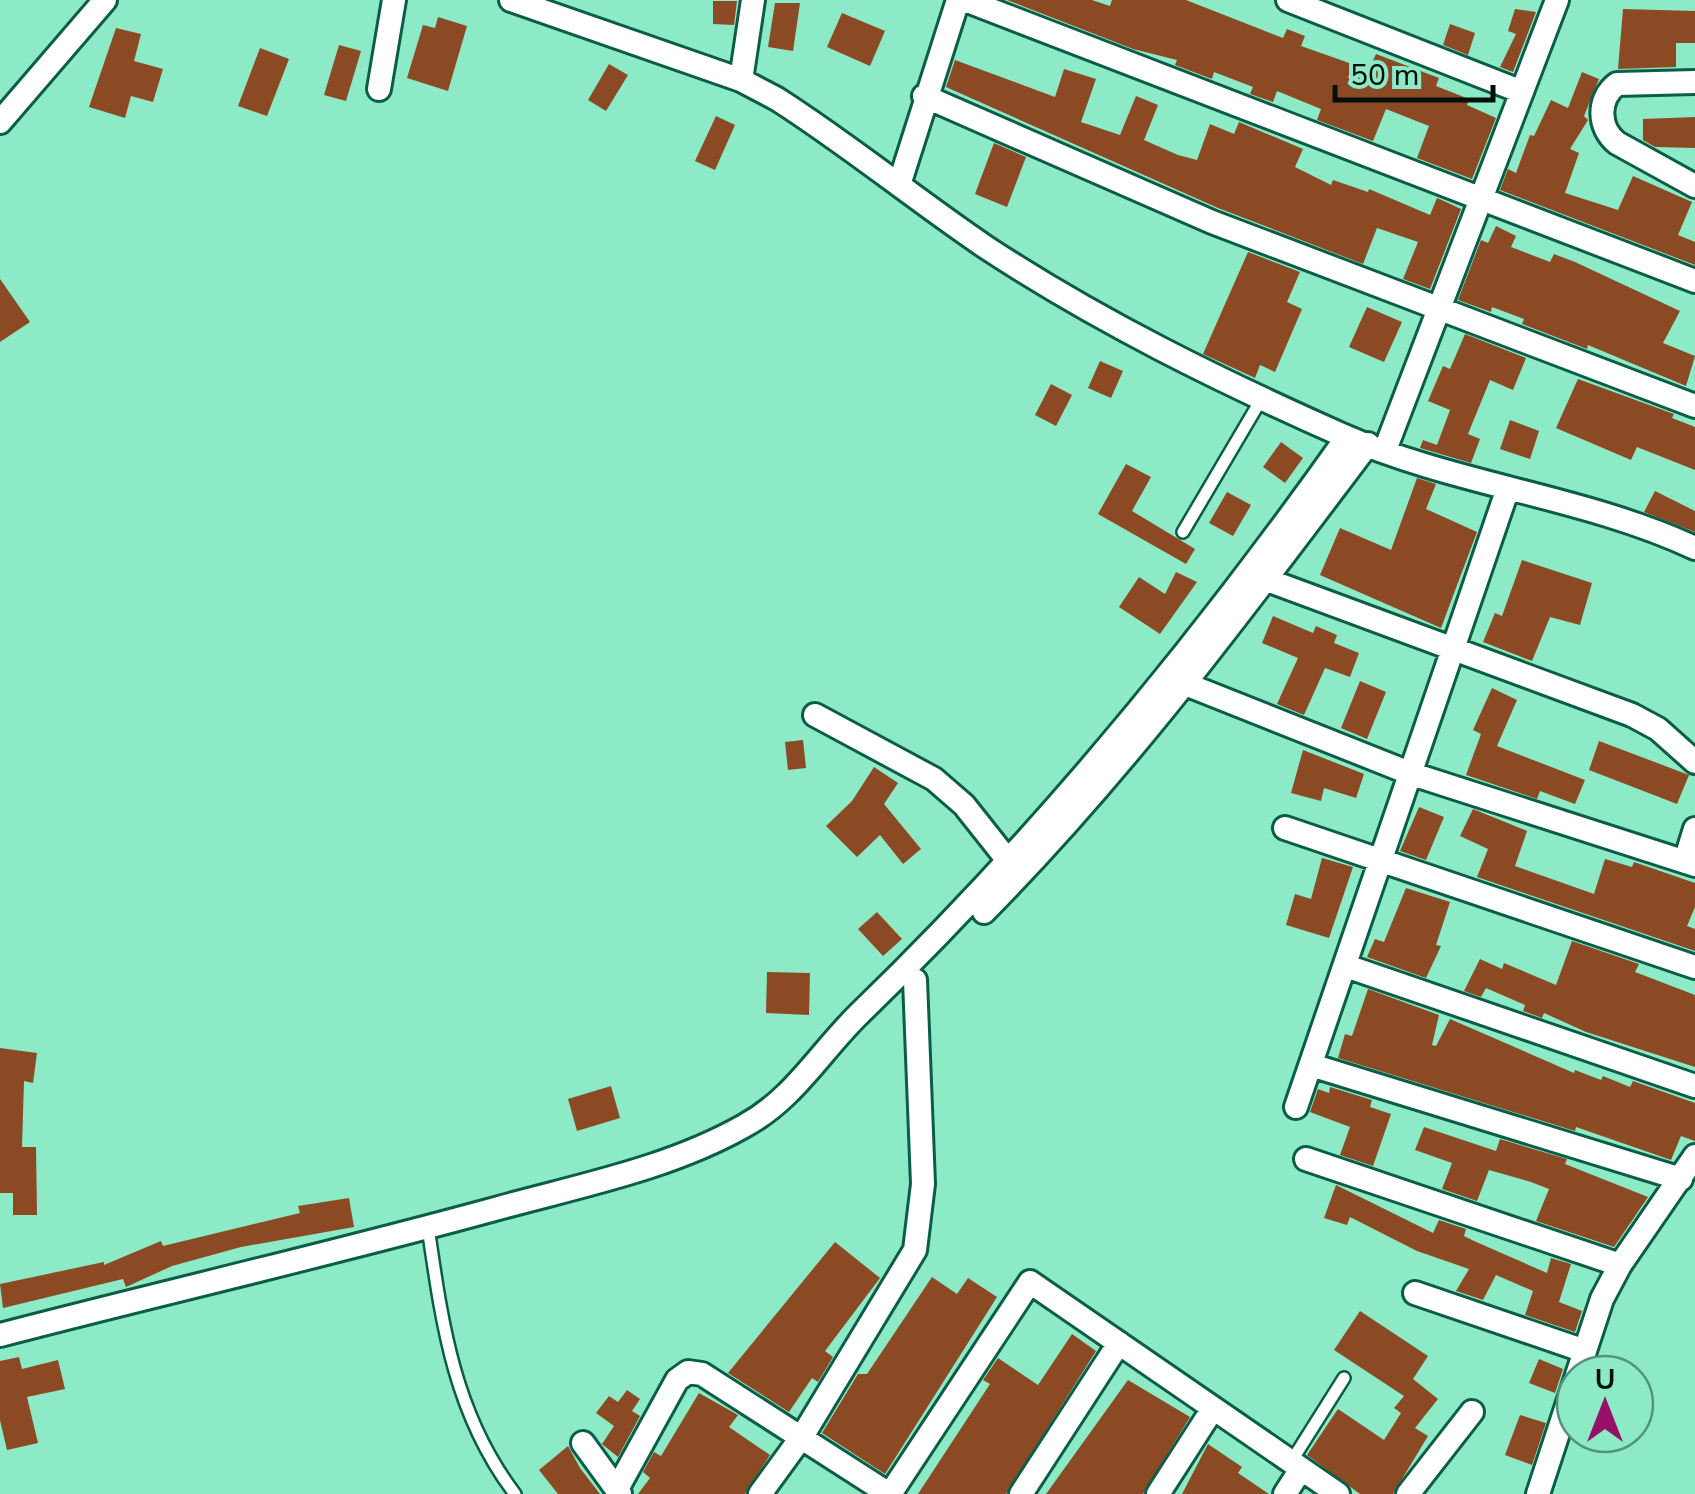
<svg xmlns="http://www.w3.org/2000/svg" width="1695" height="1494" font-family="'Nunito Sans',sans-serif">
	<style>
		.building { fill: #8c4a24 }
		.lines { fill: none; stroke-linecap: round; stroke-linejoin: round }
		.lane-casing { stroke: #0b5d46; stroke-width: 16 }
		.street-casing { stroke: #0b5d46; stroke-width: 28 }
		.lane { stroke: #fff; stroke-width: 11 }
		.street { stroke: #fff; stroke-width: 22 }
	</style>
	<rect width="100%" height="100%" fill="#8ceac7"/>
	<!-- building -->
	<path class="building" d="M1007,0H1092L1110,6L1112,0H1186L1283,38L1287,29L1305,36L1301,46L1369,70L1376,54L1439,78L1436,86L1469,99L1467,105L1496,118L1472,179L1417,158L1429,126L1386,109L1373,141L1317,120L1321,109L1277,91L1273,102L1250,94L1253,87L1214,72L1212,79L1175,65L1177,60L1133,49Z
		M713,1H737L734,25L713,24Z
		M775,3H800L793,51L768,47Z
		M1515,9L1536,12L1513,72L1500,67L1516,34L1508,31Z
		M1623,9L1695,11V43H1676V67L1618,69Z
		M842,13L885,31L870,66L827,47Z
		M438,17L467,26L448,91L407,78L423,25L435,28Z
		M1450,24L1475,33L1468,55L1443,45Z
		M116,28L141,34L134,61L163,69L153,102L131,96L125,118L89,107Z
		M339,45L361,51L346,101L324,95Z
		M260,48L289,59L267,116L238,106Z
		M955,60L1055,97L1064,69L1096,79L1081,122L1120,135L1136,96L1158,105L1144,140L1178,155L1197,160L1210,124L1234,134L1239,122L1303,149L1295,167L1331,185L1333,180L1368,192L1369,189L1430,215L1437,198L1444,201L1461,209L1430,289L1403,279L1418,242L1377,228L1363,264L1218,208L946,87Z
		M609,64L628,75L606,111L588,100Z
		M1582,72L1599,79L1584,116L1588,120L1570,149L1579,153L1565,193L1618,210L1633,176L1692,202L1678,235L1695,242V265L1500,190L1508,169L1516,173L1530,135L1534,136L1551,100L1568,108Z
		M716,116L735,125L715,170L695,161Z
		M1695,117V148L1655,147L1643,140V119Z
		M994,143L1026,157L1007,207L975,194Z
		M1496,226L1516,236L1511,247L1550,262L1554,254L1575,262L1680,311L1663,343L1695,356L1686,386L1588,345L1587,349L1522,324L1524,319L1492,307L1491,312L1458,300L1481,240L1488,243Z
		M1248,252L1300,272L1287,302L1302,309L1275,372L1260,365L1255,378L1203,354Z
		M0,279L30,322L0,342Z
		M1367,307L1402,322L1384,362L1349,347Z
		M1465,334L1526,358L1513,390L1490,380L1468,434L1480,439L1471,463L1420,448L1423,440L1437,445L1450,410L1428,401L1443,366L1450,369Z
		M1100,361L1123,371L1111,398L1088,388Z
		M1578,379L1674,414L1672,418L1695,427V470L1637,447L1631,460L1556,428Z
		M1051,384L1072,395L1056,426L1035,415Z
		M1510,420L1539,431L1530,459L1500,449Z
		M1281,442L1303,458L1285,483L1263,467Z
		M1126,464L1151,477L1132,511L1195,549L1186,564L1098,514Z
		M1417,478L1436,484L1426,509L1477,532L1441,628L1320,575L1340,528L1391,550Z
		M1655,491L1695,511V532L1644,512Z
		M1227,492L1251,505L1233,536L1209,523Z
		M1522,560L1592,583L1580,625L1550,617L1532,661L1483,642L1495,613L1502,616Z
		M1176,572L1197,582L1160,634L1119,607L1139,577L1165,594Z
		M1273,616L1313,633L1316,626L1337,635L1334,643L1359,653L1350,677L1325,668L1304,715L1277,704L1298,658L1262,643Z
		M1360,681L1386,692L1367,739L1341,728Z
		M1492,688L1517,700L1497,746L1585,780L1575,804L1540,791L1537,799L1466,775L1481,734L1473,730Z
		M803,740L806,768L788,770L785,742Z
		M1599,741L1689,775L1677,804L1589,770Z
		M1303,750L1364,774L1356,798L1324,788L1321,801L1291,793Z
		M874,767L898,783L884,804L921,849L903,864L880,835L857,857L826,826L852,801Z
		M1419,807L1444,817L1426,860L1400,851Z
		M1473,809L1527,831L1515,866L1594,894L1605,859L1632,867L1634,862L1695,883V907L1687,926L1695,929V951L1477,877L1488,849L1460,836Z
		M1322,858L1353,867L1329,938L1286,925L1295,894L1311,899Z
		M1406,888L1450,902L1436,945L1441,946L1426,978L1367,957L1375,939L1384,942Z
		M877,912L902,939L883,956L858,929Z
		M1572,941L1639,964L1635,972L1695,995V1067L1586,1032L1544,1013L1542,1018L1523,1011L1525,1005L1486,988L1481,997L1464,991L1480,959L1502,969L1504,963L1556,985Z
		M767,972L810,973L809,1015L766,1013Z
		M1368,989L1439,1015L1432,1045L1436,1046L1450,1019L1574,1073L1575,1070L1601,1080L1603,1076L1630,1087L1633,1081L1695,1103V1141L1681,1136L1671,1160L1576,1127L1575,1131L1338,1058L1345,1034L1352,1036Z
		M0,1048L37,1053L33,1083L24,1081L22,1147H36L37,1215H13V1193H0Z
		M611,1086L620,1118L577,1131L568,1099Z
		M1330,1087L1372,1100L1370,1107L1391,1114L1373,1166L1340,1155L1350,1127L1310,1112L1318,1089L1329,1093Z
		M1424,1127L1496,1151L1500,1139L1567,1159L1565,1164L1648,1197L1614,1247L1536,1221L1549,1189L1531,1182L1489,1170L1477,1201L1442,1189L1452,1163L1415,1150Z
		M1336,1185L1433,1233L1439,1220L1466,1229L1464,1236L1474,1241L1547,1273L1551,1258L1571,1264L1559,1302L1582,1311L1575,1332L1525,1315L1533,1291L1496,1275L1483,1300L1456,1291L1469,1269L1417,1251L1350,1217L1347,1225L1324,1218Z
		M349,1198L354,1227L241,1247L172,1266L126,1287L123,1279L3,1308L0,1284L104,1262V1265L161,1241L163,1246L300,1213L298,1206Z
		M835,1242L880,1278L825,1351L833,1357L818,1382L812,1378L789,1412L728,1373Z
		M932,1277L957,1294L968,1278L997,1297L885,1474L822,1433L858,1374H867Z
		M1360,1311L1428,1356L1413,1379L1438,1399L1415,1428L1428,1436L1393,1494H1360L1307,1455L1338,1409L1384,1440L1401,1413L1394,1408L1404,1396L1334,1350Z
		M1072,1334L1096,1351L1006,1494H918L990,1384L983,1380L998,1358L1038,1385Z
		M19,1357L22,1369L58,1360L65,1389L27,1397L38,1443L7,1450L0,1420V1361Z
		M1539,1359L1563,1369L1555,1393L1529,1383Z
		M1128,1380L1190,1417L1143,1494H1046Z
		M627,1390L640,1399L632,1411L640,1416L618,1457L602,1444L614,1426L596,1413L609,1396L618,1402Z
		M699,1393L738,1415L729,1427L770,1455L745,1494H638L650,1478L643,1472L654,1452L661,1456Z
		M1520,1415L1546,1423L1532,1465L1505,1455Z
		M1208,1444L1242,1467L1238,1473L1269,1494H1182Z
		M568,1446L580,1468L600,1494H558L539,1470Z"/>
	<g class="lines">
		<!-- lane casing -->
		<g class="lane-casing">
			<path id="lane" d="M1183,532L1262,398
				M428,1227C442,1324 454,1414 515,1494
				M1291,1462L1344,1378"/>
		</g>
		<!-- street casing -->
		<g class="street-casing">
			<path id="street" d="M511,0L741,80L777,99C849,145 916,200 987,248C1098,321 1220,381 1342,435C1455,485 1583,496 1695,548
				M965,0L1695,281
				M1288,0L1522,92
				M741,80L753,0
				M1695,82L1617,84C1597,99 1598,128 1617,143L1695,186
				M379,89L394,0
				M924,96L1212,222L1695,406
				M0,122L105,0
				M899,185L958,0
				M1385,450L1557,0
				M1267,580L1632,715L1658,729L1695,762
				M1188,685L1412,774L1695,865
				M815,715L934,779L964,805L1010,863
				M1285,828L1695,967
				M1685,861L1695,829
				M984,912C1129,765 1244,608 1368,444
				M1346,966L1695,1086
				M1311,1065L1681,1179
				M1296,1107L1507,491
				M1306,1159L1620,1265
				M1415,1293L1582,1350
				M0,1335C165,1292 331,1254 495,1209C578,1186 668,1169 744,1126C794,1099 820,1052 859,1014C1042,837 1200,645 1347,437
				M583,1443L620,1494
				M617,1489L677,1380L688,1372L702,1374L889,1494
				M760,1494L803,1435L915,1250L923,1184L915,980
				M890,1494L1030,1282L1338,1494
				M1021,1494L1119,1343
				M1158,1494L1212,1410
				M1285,1494L1301,1469
				M1408,1494L1472,1412
				M1538,1494L1602,1299L1620,1265L1695,1156"/>
		</g>
		<!-- lane -->
		<use href="#lane" class="lane"/>
		<!-- street -->
		<use href="#street" class="street"/>
	</g>
	<!-- north arrow -->
	<g transform="translate(1605 1404)"><circle r="48" fill="#8ceac7" stroke="#54937b" stroke-width="2.5"/>
	<path d="M0-8L18 38L0 25L-18 38Z" fill="#961067"/>
	<text y="-15" font-size="28" font-weight="bold" text-anchor="middle" fill="#001009">U</text>
	</g>
	<!-- scale -->
	<path d="M1335 85v15h158v-15" fill="none" stroke="#001009" stroke-width="5"/>
	<text x="1350" y="85" font-size="30" fill="#001009" stroke="#8ceac7" stroke-width="8" paint-order="stroke">50 m</text>
</svg>
